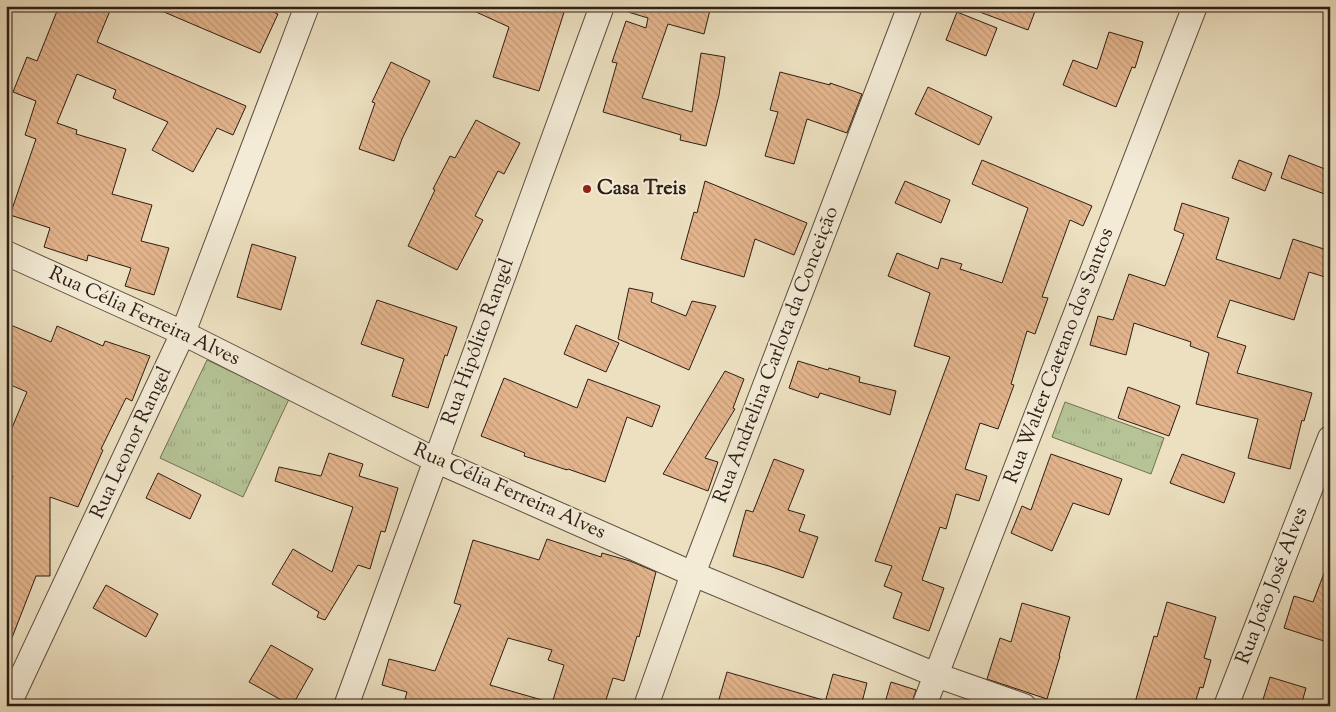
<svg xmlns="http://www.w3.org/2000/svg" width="1336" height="712" font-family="'Sorts Mill Goudy',serif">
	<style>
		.grass { fill: url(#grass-tufts); stroke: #727054 }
		.building { fill: url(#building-back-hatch); stroke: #2e1d14 }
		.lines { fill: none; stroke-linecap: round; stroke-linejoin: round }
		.street-casing { stroke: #5e4e3f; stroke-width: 26 }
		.street { stroke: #f3ebd6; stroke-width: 24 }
		.poi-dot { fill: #8f2418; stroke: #f3ebd6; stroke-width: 2 }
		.labels { text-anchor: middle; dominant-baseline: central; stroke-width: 4; stroke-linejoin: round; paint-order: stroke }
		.poi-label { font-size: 20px; font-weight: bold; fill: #2e1d14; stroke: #f3ebd6; text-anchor: start }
		.street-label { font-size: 20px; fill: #2e1d14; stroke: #f3ebd6 }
	</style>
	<defs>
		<pattern id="grass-tufts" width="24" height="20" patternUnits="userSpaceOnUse" patternTransform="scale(1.25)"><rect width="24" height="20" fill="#b5c395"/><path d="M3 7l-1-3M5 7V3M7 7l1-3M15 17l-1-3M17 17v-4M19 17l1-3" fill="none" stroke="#9ca780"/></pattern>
		<pattern id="building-back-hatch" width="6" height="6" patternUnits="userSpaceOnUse" patternTransform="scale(1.25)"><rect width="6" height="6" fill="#e4b58d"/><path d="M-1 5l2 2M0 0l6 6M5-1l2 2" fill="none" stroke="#c49b79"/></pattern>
	</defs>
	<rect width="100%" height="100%" fill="#ece0c0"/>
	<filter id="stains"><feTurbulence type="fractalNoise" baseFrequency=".004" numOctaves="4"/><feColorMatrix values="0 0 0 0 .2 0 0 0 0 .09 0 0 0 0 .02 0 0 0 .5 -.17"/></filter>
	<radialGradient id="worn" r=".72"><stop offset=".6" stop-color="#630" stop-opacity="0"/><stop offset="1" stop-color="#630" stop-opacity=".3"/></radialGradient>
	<!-- grass -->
	<path class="grass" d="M207,360L289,399L243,497L160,458Z
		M1065,402L1164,438L1151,474L1052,437Z"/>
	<!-- building -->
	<path class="building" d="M59,6H112L97,42L246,106L233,135L217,128L193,172L152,150L168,122L113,98L116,90L77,74L57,123L77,130L76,134L126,149L112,194L152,205L141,241L169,248L154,295L125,286L131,268L88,255L87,261L44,247L50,228L10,215L36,139L25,135L36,101L13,92L27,57L37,61Z
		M150,6H260L278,14L260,53Z
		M463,6H566L539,91L493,77L509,27Z
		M629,6H711L704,34L668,24L642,98L692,112L701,53L725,57L719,95L706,146L680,140L681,135L603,112L617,63L612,62L626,21L646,28L648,18L628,12Z
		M970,6H1037L1028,30L969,8Z
		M957,12L997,28L986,56L946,40Z
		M1109,32L1143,42L1135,68L1132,67L1116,107L1063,85L1073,60L1097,69Z
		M391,62L430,81L402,139L394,161L359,149L375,103L372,102Z
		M780,72L830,85V83L862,94L847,133L807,119L794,164L765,156L778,112L770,110Z
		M928,87L992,117L979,145L915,114Z
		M476,120L520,143L504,174L498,171L475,216L483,220L457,270L408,246L435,190L433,189L450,156L455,158Z
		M1289,155L1330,171V196L1281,178Z
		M982,160L1092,206L1083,226L1070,220L1042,297L1048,298L1035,334L1027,331L1011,384L1014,385L998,429L980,423L965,469L987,476L979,501L956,494L946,529L940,527L922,580L944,588L929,631L893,618L902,593L884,586L892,566L875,561L950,357L914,346L930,293L888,276L897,253L938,269L941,258L962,264L960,269L1002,283L1028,208L972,184Z
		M1239,160L1272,173L1265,191L1232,178Z
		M705,181L807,223L794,255L755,239L744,277L681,259L694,212L697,213Z
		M905,181L950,200L941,223L895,203Z
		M1182,203L1229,218L1216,259L1280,279L1293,239L1330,251V264L1325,277L1309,272L1294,320L1230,300L1217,337L1246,346L1237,373L1312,393L1304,421L1302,420L1290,469L1248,458L1258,419L1196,404L1209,353L1190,346L1191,342L1134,323L1126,355L1090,345L1098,316L1113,320L1129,274L1165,286L1184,234L1174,230Z
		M252,244L296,257L281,310L237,297Z
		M629,288L653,293L651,302L686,316L692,301L716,306L689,370L618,339Z
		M377,300L457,327L447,356L445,355L428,408L392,396L404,359L361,344Z
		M6,323L51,342L57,326L103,346L105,341L150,356L132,401L126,398L101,449L103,450L78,507L50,497V576H36L8,648H6V494L13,476L6,473V442L27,392L6,383Z
		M576,325L619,343L606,372L564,354Z
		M798,361L828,370L829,368L860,377L859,382L896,391L890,415L820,393L818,398L789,388Z
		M725,371L744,379L733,408L735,409L705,458L718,462L708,491L663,474Z
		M504,378L577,408L588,379L660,406L652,427L627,417L605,482L568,469L567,470L524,456L525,453L481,436Z
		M1128,387L1180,406L1169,436L1118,418Z
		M329,453L363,464L359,476L398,488L385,532L381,531L370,569L358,565L325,620L317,617L319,612L272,584L293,549L332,572L353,507L275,481L279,467L321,476Z
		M1051,454L1122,479L1109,515L1073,503L1052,551L1011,533L1022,506L1031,510Z
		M1182,454L1235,473L1224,503L1170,483Z
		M774,459L804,470L788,510L805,515L799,531L818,537L803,578L769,566L733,556L746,510L753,512Z
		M158,473L201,495L190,519L146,498Z
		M547,539L601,557L602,553L630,561L656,572L639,637L637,636L624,681L613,678L604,706H573L553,700L564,665L548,660L552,650L508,638L490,685L542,700L541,706H403L407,692L382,685L389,659L435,671L461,605L454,603L473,540L539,560Z
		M1328,563L1330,564V643L1284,628L1294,596L1313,602Z
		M106,585L158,614L146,637L93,608Z
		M1167,602L1216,617L1204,658L1211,660L1203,688L1200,687L1194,706H1134L1154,636L1157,637Z
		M1022,603L1070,617L1059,656H1060L1047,699L987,679L1000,638L1011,642Z
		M271,645L313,669L292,706L249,682Z
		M727,672L823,700L822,706H717Z
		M833,674L867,683L861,706H824Z
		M1270,677L1306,688L1301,706H1261Z
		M891,682L916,690L911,706H884Z"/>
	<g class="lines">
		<!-- street casing -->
		<g class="street-casing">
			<path id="street" d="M6,253L183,333L435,460L693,574L936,675L1024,706
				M8,706L183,333L307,6
				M346,706L602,6
				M646,706L693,574L910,6
				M924,706L1195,6
				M1226,706L1330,438"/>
		</g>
		<!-- street -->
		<use href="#street" class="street"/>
	</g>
	<!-- markers -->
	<circle class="poi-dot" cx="587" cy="189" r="5"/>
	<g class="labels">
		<!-- poi labels -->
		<g class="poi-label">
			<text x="597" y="189">Casa Treis</text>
		</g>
		<!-- street labels -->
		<g class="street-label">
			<text transform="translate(144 317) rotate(25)">Rua Célia Ferreira Alves</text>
			<text transform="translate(479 342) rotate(-70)">Rua Hipólito Rangel</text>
			<text transform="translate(777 355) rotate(-69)">Rua Andrelina Carlota da Conceição</text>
			<text transform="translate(1060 356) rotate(-69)">Rua Walter Caetano dos Santos</text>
			<text transform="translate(132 443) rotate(-65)">Rua Leonor Rangel</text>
			<text transform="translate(509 492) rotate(24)">Rua Célia Ferreira Alves</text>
			<text transform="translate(1273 586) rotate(-69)">Rua João José Alves</text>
		</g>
	</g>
	<!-- margin -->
	<rect width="1336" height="712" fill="none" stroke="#ece0c0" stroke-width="25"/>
	<rect x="8" y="8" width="1321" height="697" fill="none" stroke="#2e1d14" stroke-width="2.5"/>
	<rect x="12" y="12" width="1311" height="687" fill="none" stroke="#2e1d14"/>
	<rect width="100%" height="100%" filter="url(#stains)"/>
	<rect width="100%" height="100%" fill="url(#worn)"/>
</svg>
